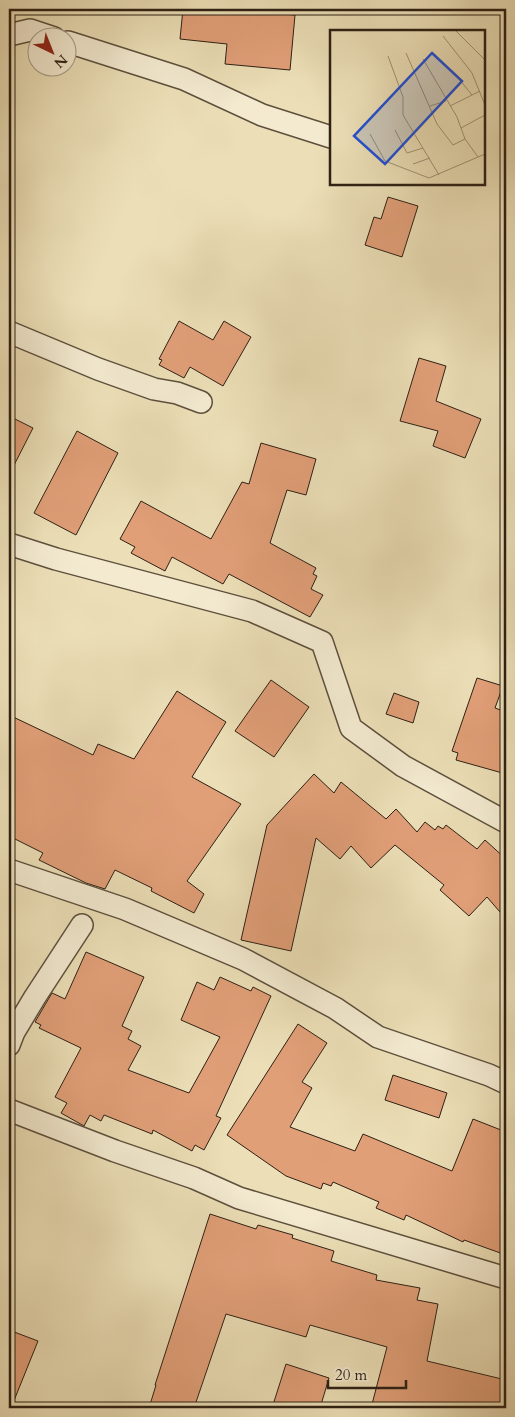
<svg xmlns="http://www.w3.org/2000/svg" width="515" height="1417" font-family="Cardo,serif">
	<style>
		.building { fill: #e19f78; stroke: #2d2014 }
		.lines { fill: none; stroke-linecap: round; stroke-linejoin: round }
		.minor-casing { stroke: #5d503d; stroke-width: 24 }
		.minor { stroke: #f3ead0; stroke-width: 21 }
		.inset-road { fill: none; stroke: #a09376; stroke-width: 1 }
		.view { fill: #1d4ed8; fill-opacity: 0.15; stroke: #1d4ed8; stroke-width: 2.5 }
		.inset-edge { fill: none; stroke: #2d2014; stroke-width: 2.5 }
	</style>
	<rect width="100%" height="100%" fill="#ecdfb7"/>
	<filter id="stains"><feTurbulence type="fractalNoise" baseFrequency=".004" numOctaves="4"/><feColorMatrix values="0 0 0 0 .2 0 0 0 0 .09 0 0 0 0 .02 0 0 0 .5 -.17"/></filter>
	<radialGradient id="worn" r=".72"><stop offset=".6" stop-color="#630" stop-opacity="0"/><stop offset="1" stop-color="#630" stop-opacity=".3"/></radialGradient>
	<!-- building -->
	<path class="building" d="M183,9H261L260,12L295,15L290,70L225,64L227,44L180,39Z
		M388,197L418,206L402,257L365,245L374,217L381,219Z
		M179,321L213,340L224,321L251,337L223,386L190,367L184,378L159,365L162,360L159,359Z
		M419,358L446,366L436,401L481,419L465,458L433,446L438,431L400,421Z
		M9,416L33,428L9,475Z
		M77,431L118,453L76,535L34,513Z
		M261,443L316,459L306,495L287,490L270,543L316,568L313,574L317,576L311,589L323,595L310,617L229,574L223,584L172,557L165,571L131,553L135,547L120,539L141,501L211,539L242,482L249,484Z
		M477,678L503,686L495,708L506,712V774L456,760L458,753L452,751Z
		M271,680L309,707L274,757L235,731Z
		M177,691L226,722L192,777L241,804L187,881L204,894L194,913L151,891L152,888L115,870L105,889L86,883L39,860L43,853L9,836V715L93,755L98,744L134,759Z
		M394,693L419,702L413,723L386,714Z
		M314,774L334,793L341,782L386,819L396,809L417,832L425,822L435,830L438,826L443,829L446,825L477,849L485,840L506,859V919L487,897L469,916L440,890L444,885L395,845L371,868L351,846L340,859L316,838L291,951L241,940L267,825Z
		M86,952L144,977L122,1026L132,1031L128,1039L141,1046L128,1070L189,1093L220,1037L181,1020L197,982L214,990L220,977L251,991L253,987L271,996L216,1116L221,1118L204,1150L195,1145L192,1151L153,1130L152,1134L104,1115L101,1121L90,1115L84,1126L61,1113L67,1103L55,1097L81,1048L39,1028L41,1025L35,1022L52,993L65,999Z
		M298,1024L327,1043L302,1082L312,1088L290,1127L355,1151L363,1134L452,1171L473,1119L506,1132V1255L464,1240L463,1242L406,1215L404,1220L376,1208L379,1202L333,1182L331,1186L323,1183L321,1189L286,1176L227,1135Z
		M393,1075L447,1093L439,1118L385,1100Z
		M210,1214L256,1229L258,1225L293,1235L292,1238L334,1251L331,1261L377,1275L376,1280L420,1288L417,1300L438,1304L427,1361L506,1380V1408H371L387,1347L310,1325L306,1337L226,1314L194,1408H149L156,1385H155Z
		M9,1330L38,1341L11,1408H9Z
		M286,1364L329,1378L320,1408H272Z"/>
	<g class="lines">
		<!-- minor casing -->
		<g class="minor-casing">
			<path id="minor" d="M9,35L30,30L54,38
				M68,42L184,79L262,115L331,137
				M9,332L98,369L154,389L177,393L201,402
				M9,544L56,559L252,611L322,642L351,728L403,766L506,822
				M9,870L125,909L243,959L335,1008L378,1037L489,1075L506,1083
				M9,1045L14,1032L35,997L82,925
				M9,1110L115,1151L194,1178L239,1198L506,1278"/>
		</g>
		<!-- minor -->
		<use href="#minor" class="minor"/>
	</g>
	<!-- overview -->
	<g transform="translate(330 30)">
		<rect width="155" height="155" fill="#ecdfb7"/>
		<path class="inset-road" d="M126,1L155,30M113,6L142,43L155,75M76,23L107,94L123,115L135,109M58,26L73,67V85L109,145M93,29L127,87L135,109L148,127M124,43L142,65M100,76L116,71M120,76L150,61M131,98L155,85M65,100L77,123L93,118M40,104L55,131L99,148L155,124M83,134L100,128"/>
		<path class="view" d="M102,23L132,51L55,134L24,106Z"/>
		<rect width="155" height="155" class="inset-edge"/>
	</g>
	<!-- margin -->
	<rect width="515" height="1417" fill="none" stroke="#ecdfb7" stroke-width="30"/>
	<rect x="10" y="10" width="495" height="1397" fill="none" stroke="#2d2014" stroke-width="2.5"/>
	<rect x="15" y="15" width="485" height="1387" fill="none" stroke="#2d2014"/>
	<!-- north arrow -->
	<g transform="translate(52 52) rotate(137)"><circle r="24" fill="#f3ead0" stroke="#a49985"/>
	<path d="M0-4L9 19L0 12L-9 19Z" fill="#8f2418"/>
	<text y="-8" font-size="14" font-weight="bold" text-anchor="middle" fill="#2d2014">N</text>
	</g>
	<!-- scale -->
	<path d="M328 1380v8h78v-8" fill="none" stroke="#2d2014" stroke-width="2.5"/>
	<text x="335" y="1380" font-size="15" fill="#2d2014" stroke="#f3ead0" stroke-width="4" paint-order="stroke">20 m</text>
	<rect width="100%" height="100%" filter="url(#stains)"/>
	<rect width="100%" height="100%" fill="url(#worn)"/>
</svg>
